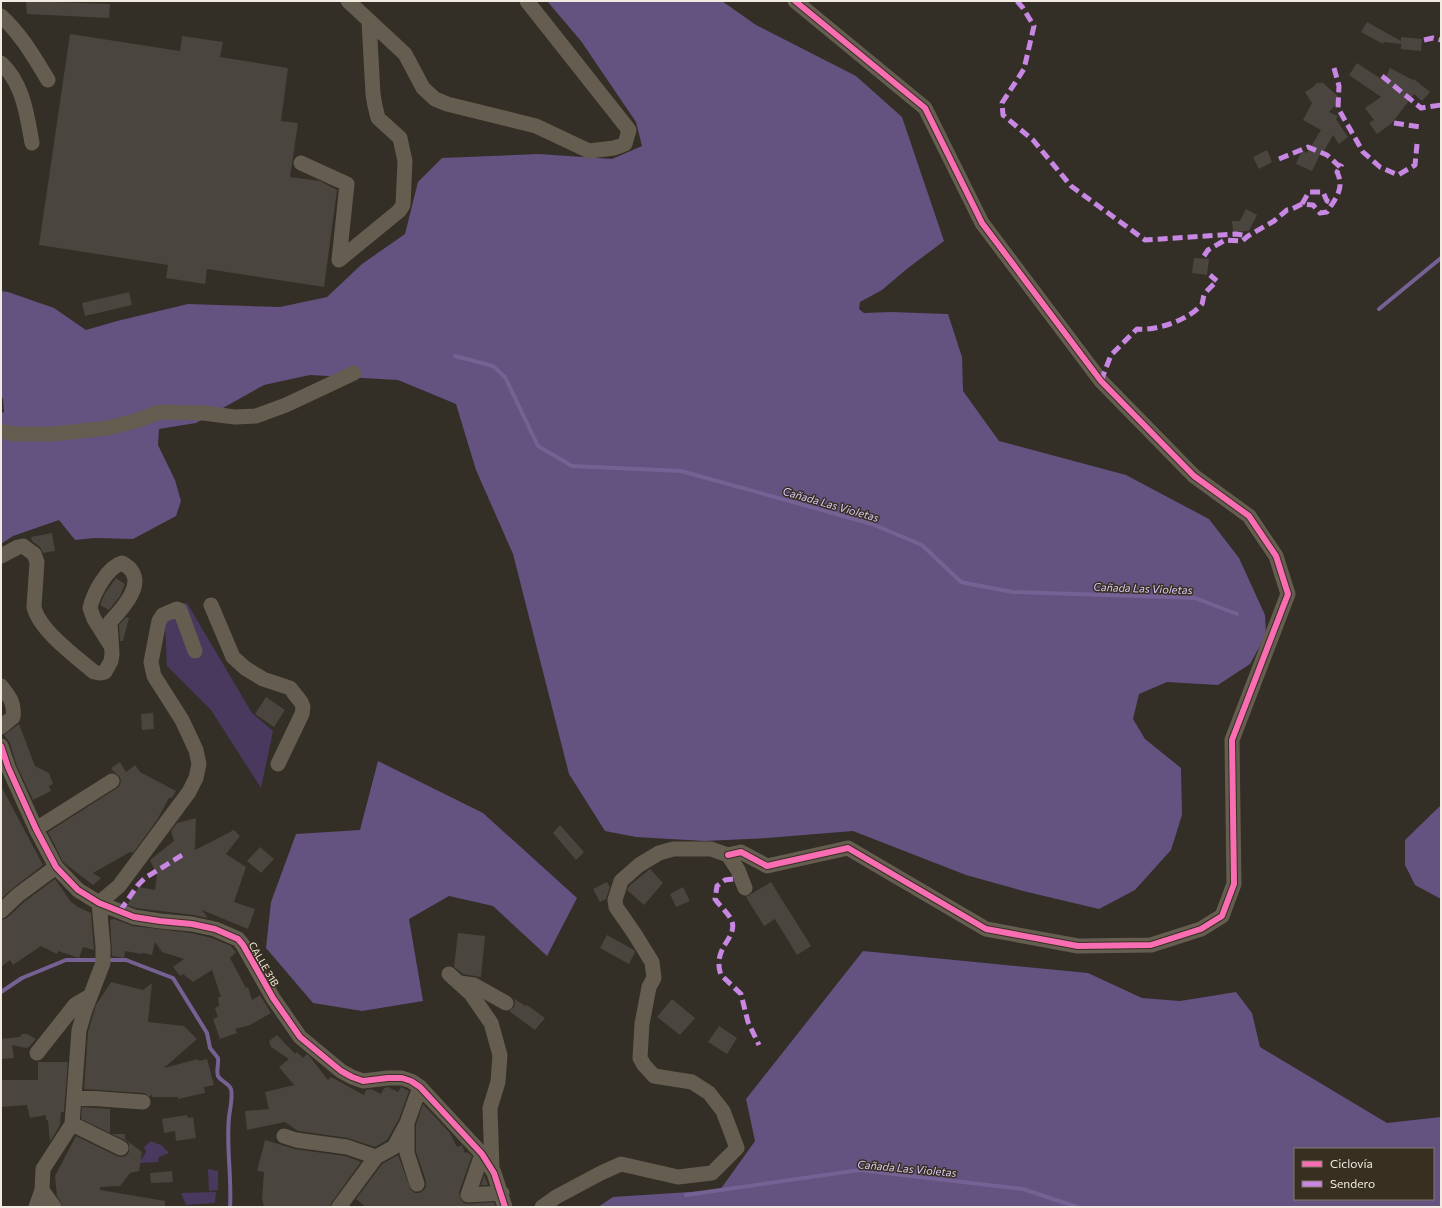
<svg xmlns="http://www.w3.org/2000/svg" width="1442" height="1208" font-family="Commissioner,sans-serif">
	<style>
		.green { fill: #49395f }
		.forest { fill: #645280; fill-rule: evenodd }
		.lines { fill: none; stroke-linecap: round; stroke-linejoin: round }
		.stream { stroke: #756193; stroke-width: 4 }
		.building { fill: #4a453f }
		.minor { stroke: #655d50; stroke-width: 15 }
		.quiet { stroke: #c787e3; stroke-width: 5; stroke-dasharray: 10 5; stroke-linecap: butt }
		.cycleway-casing { stroke: #382f21; stroke-width: 8 }
		.cycleway { stroke: #f96db3; stroke-width: 6 }
		.labels { text-anchor: middle; dominant-baseline: central; stroke-width: 3; stroke-linejoin: round; paint-order: stroke }
		.street-label { font-size: 10px; fill: #f0eae1; stroke: #382f21 }
		.water-label { font-size: 11px; font-style: italic; fill: #dac8fa; stroke: #382f21 }
	</style>
	<rect width="100%" height="100%" fill="#332e26"/>
	<!-- green -->
	<path class="green" d="M187,603L252,713L273,731L261,788L211,710L167,666L164,607Z
		M151,1141L161,1145L169,1153L159,1157L158,1162L139,1163L146,1152L144,1147Z
		M208,1169L218,1171V1190L209,1191Z
		M216,1192L215,1203L186,1205L181,1193Z"/>
	<!-- forest -->
	<path class="forest" d="M547,1H722L756,25L856,76L902,117L944,241L908,268L882,290L860,302L859,309L864,313L891,312L948,314L962,357L963,391L999,441L1126,475L1209,519L1239,558L1265,615L1266,635L1250,664L1218,685L1167,682L1139,694L1133,719L1145,739L1181,768L1182,815L1171,850L1135,890L1099,909L1023,891L966,875L853,831L767,838L705,841L636,837L605,831L569,774L513,554L476,470L456,404L398,380L310,375L264,385L196,423L159,429L158,445L175,480L181,501L176,516L133,539L95,538L75,540L59,520L13,536L1,544V413L4,412L3,399L1,396V291L8,292L54,308L86,330L117,321L188,304L280,307L327,297L362,264L405,234L418,182L442,158L539,154L612,159L642,146L636,122L581,41Z
		M378,761L483,813L577,898L547,956L493,906L449,896L409,919L423,1001L362,1011L313,1003L266,948L271,902L296,834L360,830Z
		M1441,805V899L1415,885L1405,865V840Z
		M863,951L1088,973L1142,998L1180,1001L1236,992L1252,1013L1260,1047L1387,1123L1441,1117V1207H598L613,1197L720,1190L755,1141L746,1099ZM1295,1149H1433V1199H1295Z"/>
	<g class="lines">
		<!-- stream -->
		<path class="stream" d="M1379,309L1441,258
			M455,356L493,366L505,377L538,446L572,466L681,471L872,524L922,545L961,582L970,584L1013,592L1195,598L1237,614
			M1,992L22,978L66,960H126L173,978L207,1033L210,1048L218,1058C219,1064 216,1070 218,1076C221,1082 228,1082 231,1089C233,1097 230,1109 229,1117C226,1147 232,1177 230,1207
			M686,1195L860,1170L1023,1189L1077,1207"/>
	</g>
	<!-- building -->
	<path class="building" d="M26,1L110,4L109,18L27,14Z
		M1367,22L1401,41V37L1422,39L1421,51L1401,49V44L1384,42L1383,44L1361,32Z
		M70,34L180,51L182,36L223,42L220,57L288,68L281,121L298,123L290,177L320,181L337,190L324,287L207,269L205,284L166,278L168,265L39,245Z
		M1357,63L1384,81L1390,68L1413,80L1414,79L1430,92L1422,101L1414,94L1392,123L1377,134L1369,123L1374,120L1365,108L1381,97L1349,75Z
		M1318,82L1320,84L1322,82L1341,99L1329,112L1338,116L1336,119L1348,137L1339,144L1333,135L1324,151L1322,150L1312,171L1296,164L1302,150L1307,153L1321,130L1303,120L1312,103L1305,92L1313,87Z
		M1267,150L1272,162L1259,169L1253,157Z
		M1246,209L1257,215L1249,231L1233,232L1232,221H1240Z
		M1194,258L1209,259L1207,275L1192,273Z
		M129,292L132,305L85,316L82,303Z
		M52,533L55,551L43,553L40,547L32,541L31,537Z
		M116,578L125,584L120,596L109,610L100,605L105,593Z
		M126,617L129,618L123,641H120L119,625Z
		M266,697L285,710L274,727L255,714Z
		M153,713L154,729L142,730L141,714Z
		M19,724L35,766L49,773L53,784L49,786L51,791L33,800L16,764L10,743L4,735Z
		M120,762L126,772L135,765L140,772L176,791L172,798H169L157,820L133,853L130,852L93,873L101,878L93,885L63,862L48,832L117,788L120,785L121,780L119,776L114,772L111,768Z
		M1,786L43,865L13,888L1,899Z
		M196,818L195,850L234,830L240,836L226,854L246,867L234,902L255,909L248,929L202,910L208,918L193,915L136,908L127,905L139,887L155,890L157,875L150,860L174,841L171,831L177,823Z
		M560,825L584,852L576,860L553,833Z
		M260,847L274,859L261,873L247,861Z
		M650,869L663,883L644,905L627,890L629,886Z
		M55,879L71,902L78,907L91,913L94,950L83,947L79,958L58,951L57,954L41,946L13,965L10,960L1,967V920L7,918L24,902Z
		M607,882L610,887L606,899L600,902L593,889Z
		M771,882L811,946L797,955L775,919L764,926L746,897Z
		M683,887L690,901L676,907L670,894Z
		M114,919L133,926L191,933L212,938L231,946L236,952L230,958L246,988L248,987L252,1000L260,995L271,1013L250,1025L235,1029L237,1033L220,1039L213,1019L218,1017L215,1008L219,1006L218,997H221L212,970L193,982L183,974L180,976L173,967L184,959L162,952L155,942L152,955L143,953L142,954L125,951L124,958L112,956L110,920Z
		M458,933L485,936L481,977L463,974L454,967Z
		M607,935L634,950L635,952L629,964L600,948Z
		M111,982L143,990L152,983L148,1022L184,1026L197,1039L164,1068L198,1059V1061L207,1059L214,1085L204,1087L205,1093L178,1099V1097H152V1094L150,1097L144,1093L84,1089L88,1032L96,1005Z
		M515,999L525,1006L527,1005L545,1018L535,1030L509,1011L514,1007Z
		M672,999L695,1018L680,1035L657,1017Z
		M719,1026L737,1038L727,1054L708,1042Z
		M22,1034H27L36,1039L29,1047L26,1048L12,1045L14,1058L1,1059V1039L20,1037Z
		M277,1035L295,1054L297,1052L303,1058L307,1054L310,1057L328,1080L331,1077L364,1095L366,1090L371,1089L381,1094L384,1088L388,1087L398,1092L401,1087L409,1091L399,1119L387,1140L375,1147L348,1138L298,1131L285,1122L247,1130L245,1111L269,1109L265,1092L294,1085L279,1067L289,1059L271,1047L269,1041Z
		M38,1062H68L64,1112H61L60,1125L50,1142L48,1120H46V1115L30,1118L27,1105L1,1107V1080H38Z
		M423,1104L450,1133L457,1147L462,1145L465,1153L467,1152L472,1156L459,1192L461,1200L464,1203L468,1204L494,1202L496,1207H366L356,1199L382,1164L398,1155L411,1190L415,1193H419L424,1190L426,1186V1181L416,1152V1125Z
		M82,1107L110,1109V1133L81,1119Z
		M187,1115L188,1118L193,1117L196,1138L176,1141L175,1131L164,1133L162,1119Z
		M112,1134H125V1139L142,1152L139,1171L130,1173L120,1186L100,1187V1190L165,1201V1207H63L57,1196L55,1176L76,1136L117,1156L121,1157L126,1156L129,1152V1143L125,1140Z
		M265,1140L295,1149L345,1156L361,1162L332,1202L330,1207H264L262,1199L264,1172L257,1171Z
		M172,1171L173,1182L151,1183L150,1173Z
		M484,1175L488,1185H481Z"/>
	<g class="lines">
		<!-- minor -->
		<path class="minor" d="M348,1L405,54L423,88L435,99L447,104L536,126L589,151L614,148L625,144L629,130L527,1
			M1,16C21,34 34,57 48,80
			M1,63C23,83 27,115 32,143
			M301,163L347,184L339,260L399,211L403,205L405,161L400,138L378,118L375,106L373,94L369,21
			M1,431L14,434H53L108,428L139,420L159,412L203,413L235,417L256,416L286,405L354,373
			M1,556L18,547L23,546L34,554L37,562L34,607C39,630 76,657 94,672L99,673L105,672L111,661L112,654L110,622C124,607 151,578 122,563C107,567 93,594 90,608L94,619L111,646
			M211,605L233,657L245,668L263,679L290,688L301,702L303,707L302,714L278,764
			M1,686C9,696 15,703 13,717L1,727
			M1,746L8,767L36,829L56,867L78,890L99,903L134,917L160,921L192,924L215,929L238,939L243,945L273,998L300,1037L341,1071L352,1077L363,1081L388,1078H402L411,1081L420,1087L482,1154L494,1173L505,1207
			M36,829L112,781
			M728,855L741,852L767,866L848,848L986,929L1078,946L1151,945L1201,929L1222,916L1234,884L1232,740L1288,594L1276,556L1249,516L1194,476L1101,381L982,223L925,108L795,1
			M1,911L18,895L56,867
			M449,974L471,994L491,1023L500,1055L498,1082L490,1108L492,1169
			M460,983L474,985L506,1003
			M37,1053L75,1005L90,996
			M74,1097L143,1102
			M72,1124L121,1148
			M407,1124V1153L417,1184
			M284,1136L296,1140L347,1147L376,1157L394,1147L407,1123L420,1087
			M482,1154L468,1195L502,1193
			M36,1207L42,1190
			M54,1207L42,1190L43,1169L72,1124L79,1030L85,1010L103,963V947L99,903L119,886L189,792L196,778L199,764L196,750L182,720L154,676L151,662L159,621L163,615L177,609L180,610L195,651
			M339,1207L376,1157
			M542,1207L556,1197L601,1173L621,1164L678,1177L712,1173L737,1148L723,1111L709,1093L692,1082L654,1076L644,1065L640,1058L642,1024L649,987L654,978L652,962L634,933L616,907L615,900L621,881L639,865L659,853L673,849H711L728,855L738,870L745,888"/>
		<!-- quiet -->
		<path class="quiet" d="M1017,1L1023,8L1034,26L1024,69L1002,103L1003,115L1033,140L1071,186L1145,240L1236,234L1248,236
			M1424,40L1433,38L1441,40
			M1334,68L1339,86L1338,108L1363,152L1380,167L1398,175L1415,165L1417,144
			M1382,76L1421,108L1441,105
			M1394,123L1420,127
			M1279,159L1308,147L1327,155L1340,167
			M1302,204L1309,192H1323L1327,201L1332,203
			M1204,256L1208,250L1225,240L1242,241L1248,236L1274,221L1287,210L1292,209L1302,204L1313,205L1320,213L1327,212C1336,198 1345,188 1337,172L1342,164
			M1101,381L1111,355L1137,329C1156,331 1189,320 1202,304C1203,301 1203,298 1204,295C1207,290 1213,285 1217,281L1210,275
			M733,879L725,880L717,886L715,899C720,906 727,912 731,919C737,931 726,941 722,950C718,959 718,967 721,975L741,994L748,1022L759,1045
			M120,911L138,885L145,878L184,854"/>
		<!-- cycleway casing -->
		<g class="cycleway-casing">
			<path id="cycleway" d="M1,746L8,767L36,829L56,867L78,890L99,903L134,917L160,921L192,924L215,929L238,939L243,945L273,998L300,1037L341,1071L352,1077L363,1081L388,1078H402L411,1081L420,1087L482,1154L494,1173L505,1207
				M728,855L741,852L767,866L848,848L986,929L1078,946L1151,945L1201,929L1222,916L1234,884L1232,740L1288,594L1276,556L1249,516L1194,476L1101,381L982,223L925,108L795,1"/>
		</g>
		<!-- cycleway -->
		<use href="#cycleway" class="cycleway"/>
	</g>
	<g class="labels">
		<!-- street labels -->
		<g class="street-label">
			<text transform="translate(264 964) rotate(60)">CALLE 31B</text>
		</g>
		<!-- water labels -->
		<g class="water-label">
			<text transform="translate(831 504) rotate(16)">Cañada Las Violetas</text>
			<text transform="translate(1143 588) rotate(2)">Cañada Las Violetas</text>
			<text transform="translate(907 1168) rotate(5)">Cañada Las Violetas</text>
		</g>
	</g>
	<!-- border -->
	<rect width="1442" height="1208" fill="none" stroke="#f0eae1" stroke-width="4"/>
	<!-- legend -->
	<rect x="1294" y="1148" width="140" height="52" fill="#382f21" stroke="#827a6e"/>
	<rect x="1302" y="1161" width="20" height="6" fill="#f96db3" stroke="#827a6e"/>
	<text x="1330" y="1168" font-size="12" fill="#f0eae1">Ciclovía</text>
	<rect x="1302" y="1181" width="20" height="6" fill="#c787e3" stroke="#827a6e"/>
	<text x="1330" y="1188" font-size="12" fill="#f0eae1">Sendero</text>
</svg>
